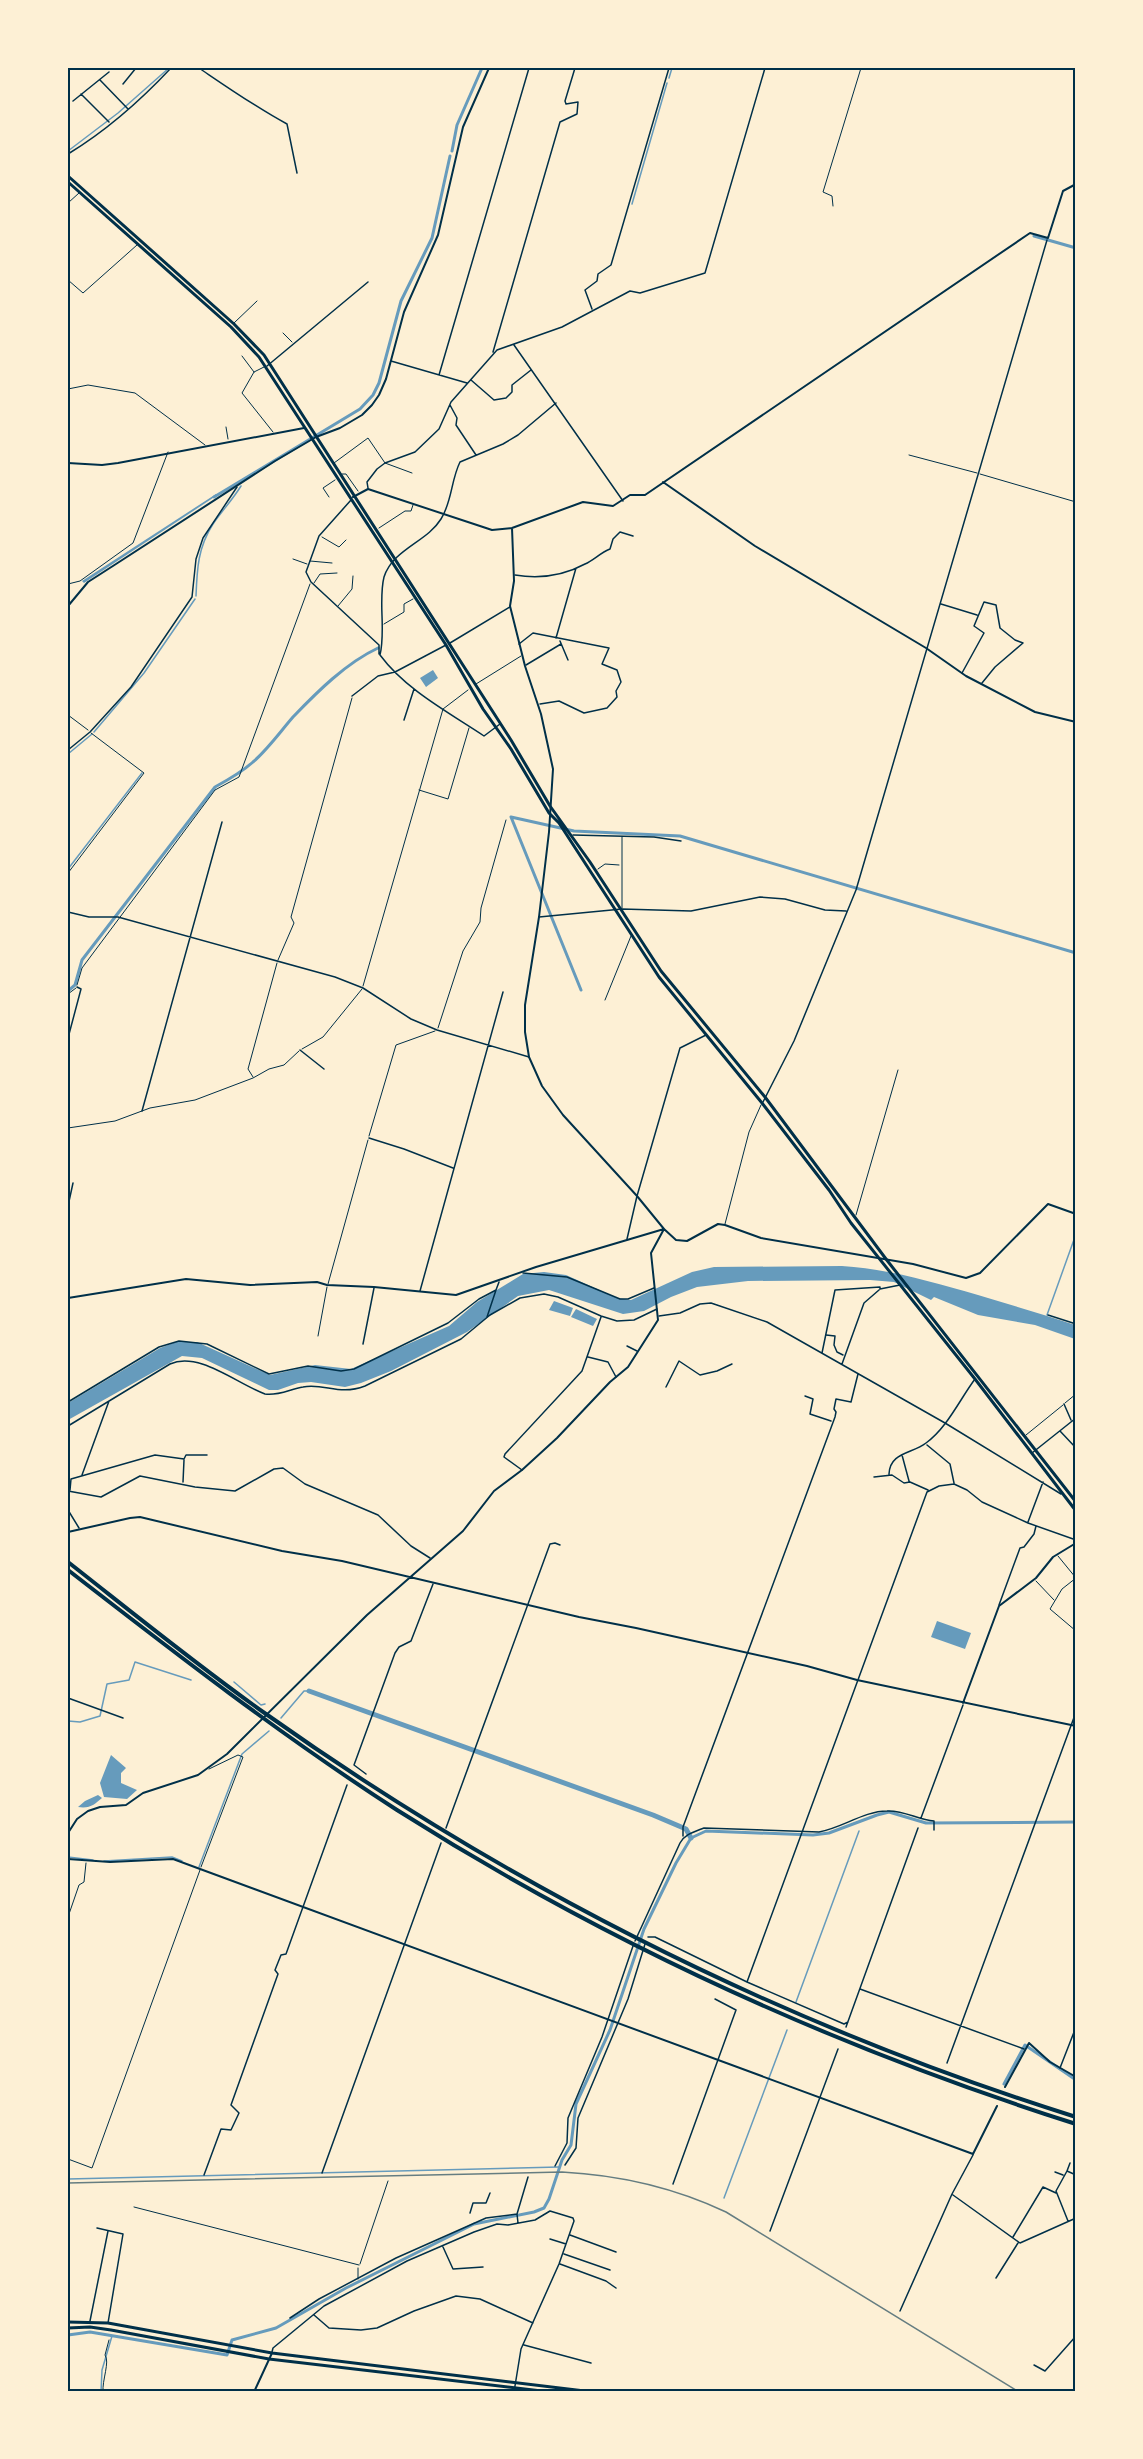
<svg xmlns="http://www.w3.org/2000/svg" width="1143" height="2459" font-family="Cabin,sans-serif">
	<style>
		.water { fill: #669bbc }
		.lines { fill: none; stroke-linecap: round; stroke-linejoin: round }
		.stream { stroke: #669bbc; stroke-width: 1.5 }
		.canal { stroke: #669bbc; stroke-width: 3 }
		.river { stroke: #669bbc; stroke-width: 5 }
		.service { stroke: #003049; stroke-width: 1 }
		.pedestrian { stroke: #003049; stroke-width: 1.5 }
		.minor { stroke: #003049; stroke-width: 1.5 }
		.tertiary { stroke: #003049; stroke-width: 2 }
		.primary { stroke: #003049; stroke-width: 3 }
		.motorway { stroke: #003049; stroke-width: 4 }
		.rail { stroke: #657d81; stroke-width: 1.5 }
		.neatline { fill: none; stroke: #003049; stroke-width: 2 }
	</style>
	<rect width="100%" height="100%" fill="#fdf0d5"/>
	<!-- water -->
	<path class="water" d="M216,494V496L84,583L82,581Z
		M433,670L438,678L426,687L420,678Z
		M842,1266C889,1269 932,1282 978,1295C1010,1305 1043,1314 1075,1325V1339L1035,1325L978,1315L934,1297L931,1300L894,1282L870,1280L748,1281L697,1287L671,1297L644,1311L623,1314L549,1290L518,1296L467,1332L391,1371L361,1383L345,1387L311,1382L298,1383L278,1390H269L202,1358L182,1356L68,1420V1403L160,1348L176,1342H197L270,1375L315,1365L351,1369L449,1326L477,1302L523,1274L544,1272L566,1275L617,1298L631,1300L692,1272L714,1267Z
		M554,1301L573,1308L570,1316L549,1310Z
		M576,1309L597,1319L593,1326L571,1317Z
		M937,1621L971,1633L965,1649L931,1637Z
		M111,1755L126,1768L121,1773V1783L137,1790L127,1799L104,1797L100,1783Z
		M98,1795L102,1798C95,1804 90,1809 78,1807L85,1801Z"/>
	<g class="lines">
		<!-- stream -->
		<path class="stream" d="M669,78L672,68
			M68,151L118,113L169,68
			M632,204L667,83
			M196,596C197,569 198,547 213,524C222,511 233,499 241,486
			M94,732L144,673L195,599
			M68,754L92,734
			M68,869L142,773
			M1047,1315L1076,1234
			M234,1682L261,1705L265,1704
			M281,1718L304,1691H309
			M68,1721L80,1722L100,1716L107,1684L129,1680L135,1662L191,1680
			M68,1857L93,1860
			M104,1861L172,1857L182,1861
			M199,1867L242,1754L269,1731
			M796,2002L859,1831
			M68,2179L559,2167
			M724,2198L787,2030
			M101,2392L102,2370L112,2336"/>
		<!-- canal -->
		<path class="canal" d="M452,151L457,125L482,68
			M1034,236L1076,248
			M214,497L360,409L373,395L379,383L401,301L432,238L450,156
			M581,990L511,817L574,831L680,836L1076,953
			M68,991L75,985L82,960L215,787C228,780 242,772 253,762C268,749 280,732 293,717C317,692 346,663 378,648
			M1004,2084L1025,2045L1076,2080
			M68,2335L90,2332L227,2355L232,2340L276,2328L346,2288L474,2224L534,2212L544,2208L549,2199L562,2160L571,2145L576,2104L610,2030L644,1929L676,1863L691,1838L706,1831L813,1835L829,1833L877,1815L889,1812L926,1823L1076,1822"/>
		<!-- river -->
		<path class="river" d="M309,1691L653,1815L686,1829L691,1838"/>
		<!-- service -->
		<path class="service" d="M68,203L79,193
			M833,206L832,196L823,192L861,68
			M68,280L83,293L137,245
			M234,323L257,301
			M283,333L292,342
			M242,356L254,372
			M264,367L254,372L242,393L273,432
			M68,389L88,385L135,393L205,445
			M226,427L228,439
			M909,455L977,473
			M334,463L368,438L385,463L412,473
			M342,474H346L358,491
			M980,474L1076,502
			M329,497L323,488L335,480
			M379,528L405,511H411L413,505
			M322,537L339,547L346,540
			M293,559L307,564
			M310,561L332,563
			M314,583L320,574L337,573
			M68,584L80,581L133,543L168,452
			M338,606L352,589L353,576
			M384,624L404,612V604L413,599
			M476,684L521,656
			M68,715L88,730
			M419,790L448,799L469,728
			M622,837V908
			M598,869L605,864L619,865
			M68,873L144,773L91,733
			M278,960L294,923L291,917L352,698
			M77,985L82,968L215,790L239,777L310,584
			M363,986L443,709L468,690
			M68,994L76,988
			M605,1000L631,936
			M438,1028L463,951L480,922L481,908L506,820
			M302,1049L323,1037L362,989
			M253,1077L248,1069L277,963
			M68,1128L115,1121L150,1108L195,1100L253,1078L269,1069L284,1065L299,1051
			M369,1136L396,1045L435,1031
			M856,1215L898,1070
			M725,1224L749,1132L761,1105
			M328,1284L368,1140
			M318,1336L327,1287
			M1065,1403L1076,1394
			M1026,1435L1063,1405
			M1058,1556L1076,1578
			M1076,1578L1062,1589L1050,1609L1076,1631
			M1036,1581L1054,1600
			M201,1867L243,1757L238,1755L209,1769
			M68,1917L79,1885L84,1882L86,1863
			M68,2159L92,2168L200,1870
			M134,2207L359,2265
			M360,2264L388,2181
			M358,2279V2268
			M103,2392C102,2380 110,2362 105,2355L109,2340"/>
		<!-- pedestrian -->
		<path class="pedestrian" d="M826,1335L835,1336L834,1345L837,1352L843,1355"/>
		<!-- minor -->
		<path class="minor" d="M199,68C227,87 257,108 287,124L297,173
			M100,80L128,109
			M123,84L136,68
			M81,94L109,122
			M73,101L109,72
			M68,154C106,131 141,100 171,68
			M592,309L585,290L597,281L598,274L611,265L669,68
			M514,345L623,501
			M493,352L560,122L577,114L578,102L566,104L565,101L575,68
			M391,361L467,383
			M267,366L368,282
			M439,375L529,68
			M471,380L494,400L506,398L512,392V385L531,370
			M450,405L457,418L456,425L476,455
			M368,488L367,482L377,469L385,463L415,452L439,429L451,402L497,350L562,327L630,291L640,293L705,273L765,68
			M351,500L319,536L306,572L311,582L379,645V654
			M515,575C540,579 563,576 585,564C594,560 600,553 610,549L613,539L620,532L633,536
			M941,604L977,615
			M556,638L576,568
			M560,641L568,660
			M450,643L510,607
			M519,644L533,633L609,648L602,664L617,670L621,682L616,691L617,697L607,708L584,713L559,701L540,704
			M526,665L561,644
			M962,673L984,633L974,626L984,602L996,605L1000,628L1015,640L1023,643L995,667L982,683
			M352,696L378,676L395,672L446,645
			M404,720L414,689
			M500,724L484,736C448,712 406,690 380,655C386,630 378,601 384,577C393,549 427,542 441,519C452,502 451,480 460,462L503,444L518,435L556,403
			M68,750L90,732L131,687L192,597L196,559L203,538L237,487
			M573,835L654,837L681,841
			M68,912L89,917H118L335,977L363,988L411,1019L437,1030L529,1057
			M539,917L622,909L691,911L760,897L785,899L825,910L846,911
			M68,1038L81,989L77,987
			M300,1050L324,1069
			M763,1102L794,1041L856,890L1047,240
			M142,1111L222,822
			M369,1138L404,1149L453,1168
			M68,1206L73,1183
			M627,1239L637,1196L680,1048L706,1035
			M523,1273L567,1277L620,1299H628L654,1288
			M420,1291L503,992
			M1048,1315L1076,1324
			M659,1316L680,1313L700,1304L711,1303L767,1322L945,1423L1061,1494
			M487,1317L496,1290
			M363,1344L374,1288
			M627,1346L637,1351
			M822,1353L835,1290L880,1287V1289L900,1285
			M588,1357L608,1362L616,1377
			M842,1364L864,1303L879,1290
			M666,1387L679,1361L700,1375L717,1371L732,1364
			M805,1396L813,1399L810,1414L831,1421
			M68,1402L159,1347L179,1341L207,1344L269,1374L308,1366L341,1371L354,1369L448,1323L479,1299L496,1290L499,1282
			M1064,1404L1071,1420
			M68,1426L170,1364C199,1351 237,1384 265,1394C279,1396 290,1389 303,1387C325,1383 339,1396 365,1386L461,1339L490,1315L520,1298L544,1294L558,1297L601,1316L617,1321L634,1320L657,1309
			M1060,1431L1076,1448
			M927,1445L950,1464L954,1483
			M1032,1453L1076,1418
			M902,1455L909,1481
			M522,1470L504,1457L505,1454L582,1371L601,1317
			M889,1474C890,1452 912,1454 926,1443C947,1428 960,1399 975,1379
			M82,1475L109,1401
			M874,1477L892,1475L904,1483L910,1482L928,1490
			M183,1482L184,1460
			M70,1490L71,1479L155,1455L184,1459L186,1455H207
			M68,1491L101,1497L140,1476L195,1487L235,1491L274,1469L283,1468L305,1484L378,1515L411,1546L430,1558
			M68,1510L79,1528
			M1028,1522L1043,1482
			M999,1605L1020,1548L1024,1547L1034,1534L1036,1526
			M68,1698L123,1718
			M366,1774L354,1765L395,1653L399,1647L411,1641L433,1584
			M921,1818L963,1705
			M446,1828L550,1544L555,1543L560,1545
			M683,1836V1827L835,1417L836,1412L834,1409L836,1399L851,1402L858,1374
			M648,1937H655L747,1982L844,2024L848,2022
			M635,1941L680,1843C685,1834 694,1832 704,1828L819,1832C842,1828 864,1811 887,1811C904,1810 918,1820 934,1821V1830
			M747,1982L927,1492L939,1486L954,1484L967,1490L982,1502L1028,1523L1076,1540
			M860,1989L1024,2049
			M846,2027L918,1828
			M947,2063L1076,1712
			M1060,2068L1076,2027
			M1070,2163L1067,2171L1076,2175
			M565,2165L576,2148L578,2118L628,1999L645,1944
			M555,2166L567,2143L568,2118L602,2037L633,1946
			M1067,2171L1056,2191L1068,2221
			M1055,2172L1063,2175
			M322,2173L441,1843
			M204,2175L221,2129L231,2130L239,2113L231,2105L278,1974L275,1970L281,1955L286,1954L347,1785
			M673,2184L736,2010L715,1999
			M953,2195L1020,2243L1076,2218
			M470,2213L473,2203H486L490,2193
			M518,2223L517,2214L528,2177
			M97,2228L123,2234L108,2323
			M770,2231L838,2049
			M570,2235L616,2252
			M1013,2237L1043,2187L1056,2193
			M550,2239L566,2244
			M443,2247L453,2269L483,2267
			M564,2254L610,2270
			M560,2264L606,2281L616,2288
			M996,2278L1018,2243
			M900,2311L952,2194L973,2155
			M314,2315L329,2328L361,2330L377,2328L414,2311L456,2296L480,2299L533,2323
			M290,2318L319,2299L396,2258L486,2218L517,2214
			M90,2321L108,2231
			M524,2345L591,2363
			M272,2352L273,2348L324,2306L407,2261L474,2232L497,2224L508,2225L535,2220L550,2211L573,2218L574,2221L559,2264L521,2349L514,2392
			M1034,2365L1045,2371L1076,2336"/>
		<!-- tertiary -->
		<path class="tertiary" d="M68,463L102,465L118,463L304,428
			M663,482L755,546L926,648L966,676L1035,712L1076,722
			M353,497L368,489L483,527L492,530L512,528L583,502L613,506L630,495H645L1030,233L1048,238L1063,191L1076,184
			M512,528L514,581L510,606L525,666L541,714L553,769L549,832L539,917L525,1005V1032L529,1057L542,1086L563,1115L637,1196L664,1229L676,1240L687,1241L718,1224L725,1225L761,1238L913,1264L966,1278L980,1273L1048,1204L1076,1214
			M68,606L88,582L116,564L275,461L316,437L340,428L362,415L372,405L379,395L386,379L404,312L438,235L463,127L489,68
			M68,1298L186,1279L250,1285L317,1282L327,1285L374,1287L456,1295L536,1267L664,1229
			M68,1532L130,1518L140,1517L282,1551L342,1561L579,1617L636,1628L807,1666L857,1680L1076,1726
			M963,1703L999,1606L1036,1578L1053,1557L1076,1543
			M68,1833L77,1819L88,1811L100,1807L126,1805L143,1793L198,1775L227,1754L367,1615L463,1531L494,1491L522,1470L557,1438L610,1382L628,1367L658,1320L651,1253L664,1229
			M68,1859L110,1862L173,1859L973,2154L997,2106
			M1005,2087L1029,2043L1050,2062L1076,2077
			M254,2392L272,2353"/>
		<!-- primary -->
		<path class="primary" d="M68,176L234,324L264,355L511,740L550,806L590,862L661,971L765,1097L886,1259L1076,1502
			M68,182L231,327L259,357L446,645L483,709L511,749L549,813L559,823L659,977L762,1103L829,1190L851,1223L975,1379L1076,1511
			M68,2322L108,2323L272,2353L593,2392
			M68,2328L90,2327L111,2330L269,2359L550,2392"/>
		<!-- motorway -->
		<path class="motorway" d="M68,1562C133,1613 198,1666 266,1714C513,1889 786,2026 1076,2117
			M68,1570C175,1653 282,1736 397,1810C608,1944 837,2048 1076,2124"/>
		<!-- rail -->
		<path class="rail" d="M68,2183L562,2172C620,2175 673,2187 726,2212L1019,2392"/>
	</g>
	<!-- border -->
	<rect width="1143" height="2459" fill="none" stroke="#fdf0d5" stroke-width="138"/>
	<rect x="69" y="69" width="1005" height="2321" class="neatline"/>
</svg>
